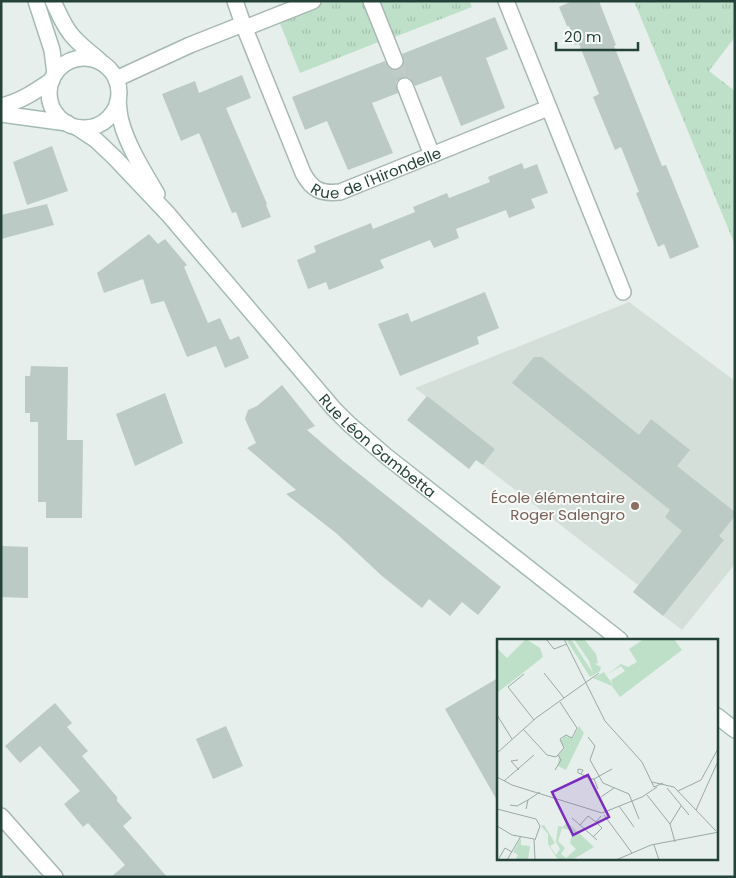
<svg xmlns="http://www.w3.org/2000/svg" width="736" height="878" font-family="Poppins,sans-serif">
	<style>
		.built { fill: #d4dfda }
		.grass { fill: url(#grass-tufts) }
		.building { fill: #bbcac4 }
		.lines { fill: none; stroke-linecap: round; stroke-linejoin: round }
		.street-tunnel { stroke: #bfccc8; stroke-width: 15; stroke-dasharray: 15 8; stroke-linecap: butt }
		.street-casing { stroke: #a8b8b2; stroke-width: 18 }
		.secondary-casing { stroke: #a4bbb3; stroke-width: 18 }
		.street { stroke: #fff; stroke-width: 15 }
		.secondary { stroke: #fff; stroke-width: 15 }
		.education-dot { fill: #8d6e63; stroke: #f7fbf9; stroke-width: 2 }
		.labels { text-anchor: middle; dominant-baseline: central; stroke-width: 4; stroke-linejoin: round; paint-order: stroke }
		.street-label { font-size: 15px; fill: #24423a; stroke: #f7fbf9 }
		.education-label { font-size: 15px; fill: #785e54; stroke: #f7fbf9; text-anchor: end }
		.inset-road { fill: none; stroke: #98aaa4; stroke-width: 1 }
		.view { fill: #7b2cbf; fill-opacity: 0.15; stroke: #7b2cbf; stroke-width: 2.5 }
		.inset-edge { fill: none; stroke: #24423a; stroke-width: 2.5 }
	</style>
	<defs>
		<pattern id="grass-tufts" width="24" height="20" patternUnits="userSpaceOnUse" patternTransform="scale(1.25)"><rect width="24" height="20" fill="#bfe0c8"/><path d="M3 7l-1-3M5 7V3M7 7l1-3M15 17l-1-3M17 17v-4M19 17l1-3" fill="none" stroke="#a4c1ad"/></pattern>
	</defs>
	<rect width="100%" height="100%" fill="#e6efeb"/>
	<!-- built -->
	<path class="built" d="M629,302L735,381V564L682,630L633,592L638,585L483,465L495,449L415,388Z"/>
	<!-- grass -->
	<path class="grass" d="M328,1H365L381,41L300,73L279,21Z
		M377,1H469L472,7L392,38Z
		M634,1H735V37L709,71L735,91V245Z"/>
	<!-- building -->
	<path class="building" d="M572,1H599L616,45L614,46L662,166L666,165L699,247L670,259L664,244L658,247L636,193L639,192L621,147L615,150L593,97L599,94L579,44L575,45L569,26H567L559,7Z
		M495,17L508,49L486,58L505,108L461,126L441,76L415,86L410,78L406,77L401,78L397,81L396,84L398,93L372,103L393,153L348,170L327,121L305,130L292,97L385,61L390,69L393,70H398L402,67L404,63L402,54Z
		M242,75L251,98L226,108L267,204L266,205L271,217L242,228L236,212L232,213L199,133L181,141L162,94L195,81L199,93Z
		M52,146L68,191L27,205L13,162Z
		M522,163L524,169L537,164L548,193L531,199L535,208L509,218L506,210L456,229L459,238L434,248L430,240L380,260L384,268L329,290L326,282L308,289L297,260L316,252L314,246L371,223L373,229L415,212L413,207L447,193L449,198L490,182L488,177Z
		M47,204L54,225L1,239V215Z
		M149,234L158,244L165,239L187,265L184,267L208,323L220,318L230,340L239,336L249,358L225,368L216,346L187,357L164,301L151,304L143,279L104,293L97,273Z
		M485,292L499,328L477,337L479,344L400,376L378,324L408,313L411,322Z
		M534,357H542L639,435L651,419L690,450L677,466L735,512V516L719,536L724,540L663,616L633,592L682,531L665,517L670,510L512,383Z
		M31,366L68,367L67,440H83L82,518H46V502H38V422H30V413H25V376H30Z
		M282,385L315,426L307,430L343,461L501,587L478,615L462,602L450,616L429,599L422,608L382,576L336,533L286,494L296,490L247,448L256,443L245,419L248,410L257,406Z
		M165,393L183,443L135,466L116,414Z
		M427,396L495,449L483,465L476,460L469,469L407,420Z
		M1,546L28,547V598L1,597Z
		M498,678V802L445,709Z
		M55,703L72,723L67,727L88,751L82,756L117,797V801L132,818L123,826L167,877H111L125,865L88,823L83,827L64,804L80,791L40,746L20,763L5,746Z
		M226,726L243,766L213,779L196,739Z"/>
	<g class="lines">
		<!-- street-tunnel -->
		<path class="street-tunnel" d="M395,61L405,86"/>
		<!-- street casing -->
		<g class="street-casing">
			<g id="street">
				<path d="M235,1L243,24"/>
				<path d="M371,1L395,61"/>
				<path d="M506,1L623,292"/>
				<path d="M245,28L313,1"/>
				<path id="s1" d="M116,79L190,45L243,24L303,173C312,190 321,194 340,192L548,108"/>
				<path d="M405,86L432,155"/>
				<path d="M1,816L55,877"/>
			</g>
		</g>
		<!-- secondary casing -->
		<g class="secondary-casing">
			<g id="secondary">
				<path d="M36,1L52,50L55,74"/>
				<path d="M53,1C58,12 63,24 70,33C78,44 90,52 100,61"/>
				<circle cx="84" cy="93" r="35"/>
				<path d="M118,101C119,108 119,115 121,121C127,145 144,172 157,194"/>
				<path d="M1,106C20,102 36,91 52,80"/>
				<path d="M1,114L67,123"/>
				<path id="s2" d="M78,128L96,140L115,158L168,214L334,409L349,424L386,456L620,640"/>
				<path d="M717,716L735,730"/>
			</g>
		</g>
		<!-- street -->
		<use href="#street" class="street"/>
		<!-- secondary -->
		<use href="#secondary" class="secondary"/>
	</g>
	<!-- markers -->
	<circle class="education-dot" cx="635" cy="506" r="5"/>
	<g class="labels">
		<!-- street labels -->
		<g class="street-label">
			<text stroke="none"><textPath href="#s1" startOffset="384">Rue de l'Hirondelle</textPath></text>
			<text stroke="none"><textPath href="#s2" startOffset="438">Rue Léon Gambetta</textPath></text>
		</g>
		<!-- education labels -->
		<g class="education-label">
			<text x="625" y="497">École élémentaire<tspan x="625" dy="17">Roger Salengro</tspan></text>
		</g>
	</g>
	<!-- overview -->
	<g transform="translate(497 639)">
		<rect width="221" height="221" fill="#e6efeb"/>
		<path d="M29,0L43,9L46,18L0,54V9L10,19ZM69,0H74L96,34L92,22L77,0H87L99,15L101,24L98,25L104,28L103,32L93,38ZM147,0H177L185,11L123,58L115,47L96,39L107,33L116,46L114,41L128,32L124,27L111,35L124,25L131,28L140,23L132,10ZM82,87L87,94L69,131L61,127L62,115L68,109L63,102L68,97L76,99ZM70,183L97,208L75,221H61L51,205V195L44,187L47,186L58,204L53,207L59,216L63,210L59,203L61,187L66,188ZM65,189L76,192L73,204L79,210L69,219L64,215L68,209L61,202ZM24,199V206L33,207L31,220L18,221L21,216L16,213Z" fill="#bfe0c8" fill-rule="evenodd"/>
		<path class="inset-road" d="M49,0L57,10L70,5M67,0L108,82L145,123L157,148L166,144M47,34L67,59M27,35L11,48L37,81M0,76L15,100M26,90L50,116L59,118L67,109L63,100L69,96L75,99L80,89L63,63M91,98L98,107L93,121L106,144L132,155L142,180M0,114L39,79L102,34M21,121L14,122L22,131M58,131L64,121L61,116M84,135L86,131L81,130V134H82L94,140H97M0,138L15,146L105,174L145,158L160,148M7,142L37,116M155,143L177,148L219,192M170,149L192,176M101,150L97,140L115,130M181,152L204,141L222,108M150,156L173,185L178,203M104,158L117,149M13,166L20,167L31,161M122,167L137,188M0,170L39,180L43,187L38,201M29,170L31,161L43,153M199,171L222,120M107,176L135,214M75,179L100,201M173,185L184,167M83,186L91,177L99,183L104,177M0,187L15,196L37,200L38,221M96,198L105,189L99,183M157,206L162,221M1,221L8,209L15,213M10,221L24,197M119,221L154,206L222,193"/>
		<path class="view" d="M91,136L112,178L76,196L55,153Z"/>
		<rect width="221" height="221" class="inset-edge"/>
	</g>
	<!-- border -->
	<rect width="736" height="878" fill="none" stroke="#24423a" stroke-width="5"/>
	<!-- scale -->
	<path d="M556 42v8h82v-8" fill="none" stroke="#24423a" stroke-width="2.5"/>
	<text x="564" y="42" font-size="15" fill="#24423a" stroke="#f7fbf9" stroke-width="4" paint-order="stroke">20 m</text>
</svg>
